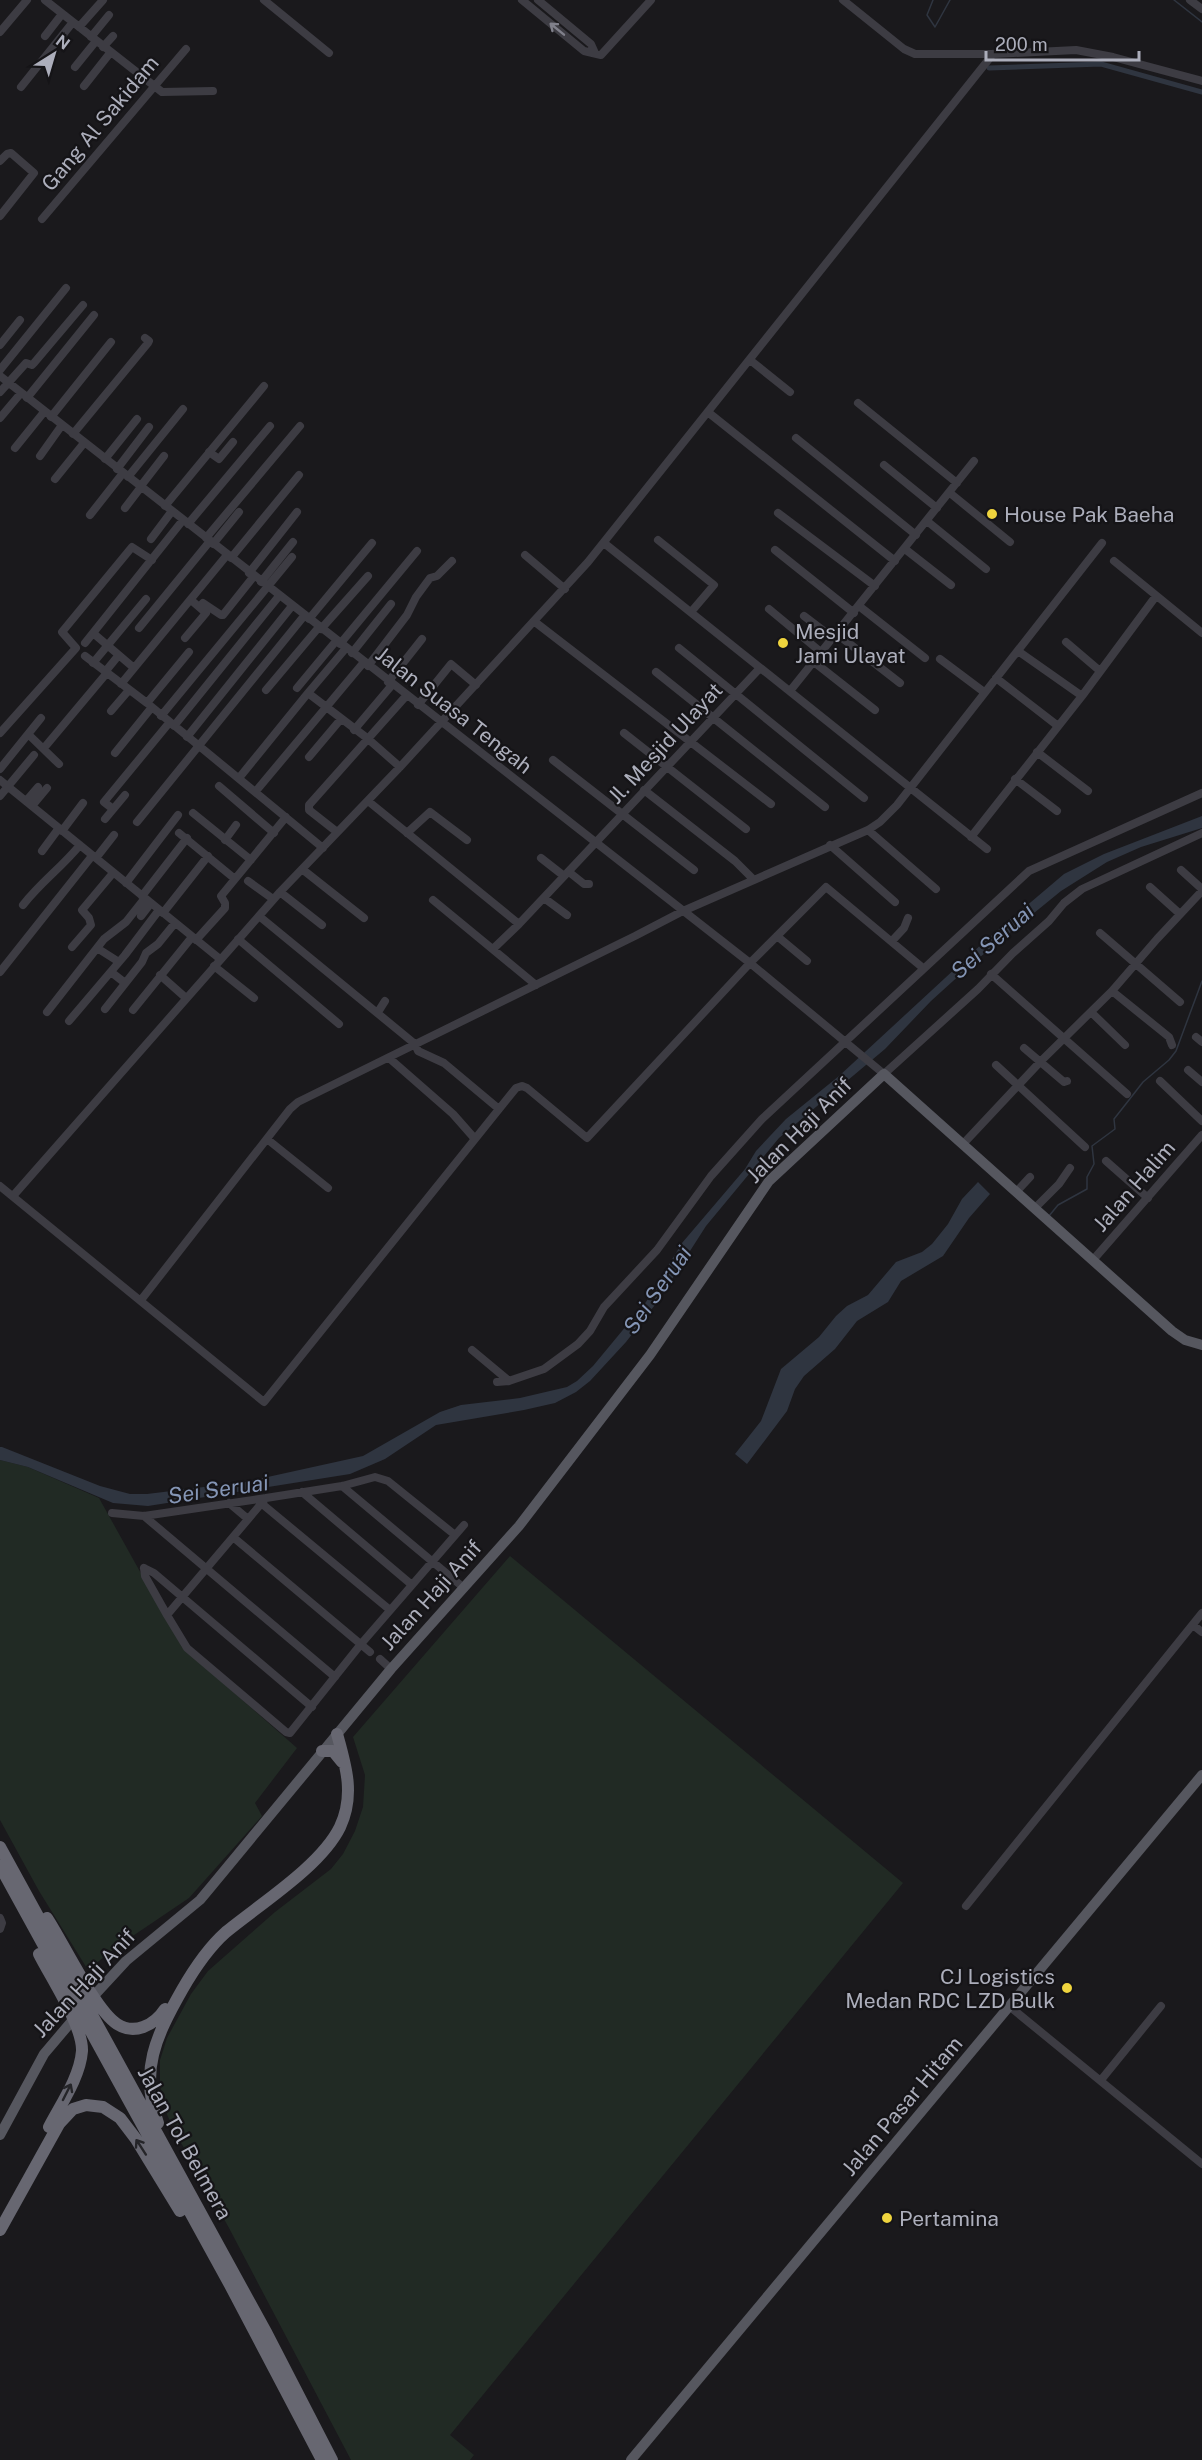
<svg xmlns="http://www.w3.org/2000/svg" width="1202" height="2460" font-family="'Public Sans',sans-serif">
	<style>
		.green { fill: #212a24 }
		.water { fill: #2f3540 }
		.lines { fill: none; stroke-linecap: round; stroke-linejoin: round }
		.stream { stroke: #2f3540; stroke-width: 1.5 }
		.canal { stroke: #2f3540; stroke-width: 5 }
		.minor { stroke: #3d3c43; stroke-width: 8 }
		.major { stroke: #56575f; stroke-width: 10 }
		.highway { stroke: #676771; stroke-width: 12 }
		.oneway { stroke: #80808b }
		.oneway2 { stroke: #252529 }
		.poi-dot { fill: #efd43e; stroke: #151417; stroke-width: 2 }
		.labels { text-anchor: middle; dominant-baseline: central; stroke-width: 4.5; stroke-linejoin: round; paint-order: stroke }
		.street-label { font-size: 21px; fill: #acaebb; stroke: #151417 }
		.poi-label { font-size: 21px; fill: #acaebb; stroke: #151417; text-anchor: start }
		.water-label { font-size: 22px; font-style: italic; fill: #8495b5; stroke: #151417 }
	</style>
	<rect width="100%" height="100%" fill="#1a191c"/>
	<!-- green -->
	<path class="green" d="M0,1460L28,1467L99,1498L182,1647L297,1748L255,1803L262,1816L189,1898L115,1948L88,1970L39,1891L0,1820Z
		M510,1556L903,1883L450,2435L474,2455L470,2460H351L229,2228L175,2132L164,2108L160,2083V2060L167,2038L191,1994L208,1971L275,1912L331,1869L343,1854L355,1831L363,1807L365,1775L353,1737Z"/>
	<!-- water -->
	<path class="water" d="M1202,816V828L1141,847L1107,862L1061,891L974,962L931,1001L885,1049L779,1138L706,1226L658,1301L626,1342L590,1381L576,1392L555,1403L524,1410L436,1425L385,1459L350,1474L148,1506L113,1503L28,1467L0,1460V1447H2L100,1486L130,1494H147L245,1482L363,1456L440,1412L461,1405L520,1398L567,1387L577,1381L593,1366L646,1302L682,1243L745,1169L756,1151L786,1119L839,1076L984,942L1064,874L1104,854Z
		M978,1182L990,1194L969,1218L943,1256L901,1281L888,1302L857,1321L835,1349L804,1376L795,1389L787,1411L747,1464L735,1454L761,1421L781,1369L819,1337L836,1316L847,1306L868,1295L896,1262L922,1252L932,1244L948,1224L962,1199Z"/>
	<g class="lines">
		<!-- stream -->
		<path class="stream" d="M933,0L927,15L935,27L950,0
			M1174,0L1202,22
			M1049,1216L1058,1205L1087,1189V1177L1094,1164L1092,1146L1115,1129L1114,1119L1129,1100L1143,1082L1169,1060L1176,1051L1202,981"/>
		<!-- canal -->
		<path class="canal" d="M989,68L1101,64L1202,92"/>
		<!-- minor -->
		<path class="minor" d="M45,0L162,92L213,91
			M264,0L329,53
			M522,0L584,51L601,55L651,0
			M538,0L591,44L595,53
			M843,0L904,49L915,54H993L1076,50L1113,57L1202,81
			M1190,0L1202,9
			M79,27L103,0
			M0,32L27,0
			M45,36L62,14
			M91,37L109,15
			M103,47L113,36
			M75,67L96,41
			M84,86L110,53
			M21,87L73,22
			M0,161L7,154L11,153L34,173L0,216
			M42,219L186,49
			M0,345L20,320
			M750,360L790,392
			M0,370L66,288
			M0,376L750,963L884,1074L978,989L1013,953L1049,921L1064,903L1082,889L1202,833
			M0,392L26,363L32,365L34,363L83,305
			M27,398L94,315
			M858,403L957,483
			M709,413L895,561
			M51,417L111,342
			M0,418L21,393
			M73,434L148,343L149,341L145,338
			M796,438L916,535
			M15,448L44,412
			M209,452L219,459L233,442
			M40,456L62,425
			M105,459L137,419
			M884,465L937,508
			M117,469L149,427
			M128,477L183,409
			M55,479L84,443
			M140,487L164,456
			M950,493L1010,542
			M165,506L264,386
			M125,508L141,487
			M778,513L875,586
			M90,515L123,473
			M927,521L986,569
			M188,524L270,426
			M206,538L300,426
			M151,539L172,511
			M658,540L714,585L691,612
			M604,543L987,849
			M213,544L239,512
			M905,549L951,585
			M775,550L854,613
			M525,555L565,589
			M231,558L299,475
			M1114,561L1202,633
			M249,573L297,512
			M261,582L293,542
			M859,606L925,658
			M200,607L203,603L221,615H223L254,576
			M769,609L822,653
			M804,616L833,638
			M309,619L372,543
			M535,622L771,804
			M139,628L210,541
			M321,629L368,576
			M93,633L183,520
			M837,634L900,683
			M185,638L206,613L191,600
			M1066,642L1100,671
			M85,643L93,633L134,668
			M340,644L417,551
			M679,648L864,798
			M1018,651L1082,696
			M352,653L391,604
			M85,656L147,703L323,848
			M940,659L984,692
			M814,662L875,710
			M93,663L146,599
			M368,666L407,615L416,597L430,578L437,576L452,561
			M105,672L118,656
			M656,672L825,807
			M996,678L1058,726
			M388,682L422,639
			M121,684L227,555
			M297,688L336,641
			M266,690L319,627
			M790,691L974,461
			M308,693L346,648
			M147,703L189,652
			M418,705L451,664L476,685
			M111,711L129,690
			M161,716L292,557
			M174,726L279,596
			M354,730L392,685
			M0,733L76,648L62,632L132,547L152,560
			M624,733L746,829
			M28,734L59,764
			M187,737L292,606
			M44,748L106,674
			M1037,752L1088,791
			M115,753L152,707
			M309,757L341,719
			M553,760L694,870
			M0,769L41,718
			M239,778L308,693L367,738L400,767
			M1015,779L1057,811
			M0,780L220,959
			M219,786L274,833
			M644,790L735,861L754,880
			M256,791L364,662
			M0,796L34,755
			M26,801L38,787
			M368,801L519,924
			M32,806L47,788
			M113,809L104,802L169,723
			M193,813L251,860
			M105,819L125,795
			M137,822L304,616
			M868,830L936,889
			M62,831L83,803
			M337,832L309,810V805L406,696
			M179,833L235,879
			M407,833L430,812L467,840
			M971,837L1082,696L1156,596
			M225,840L236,825
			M830,845L895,902
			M42,851L59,828
			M96,858L114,835
			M541,858L564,876
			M302,869L364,918
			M1181,870L1202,889
			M569,872L584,884H589
			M248,881L273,899
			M126,883L178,815
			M1150,887L1180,914
			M280,892L322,925
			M142,896L187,838
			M544,898L567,915
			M433,900L536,985
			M23,905C41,882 61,868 80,845
			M163,913L208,856
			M141,916L151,903
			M259,916L415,1044L418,1051L444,1063L499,1109
			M1100,933L1180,1002
			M777,936L807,961
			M238,939L339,1024
			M196,940L225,908V903L221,896L286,817
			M892,941L904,928L908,918
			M72,947L91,925L89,918L82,910L113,873
			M97,948L119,962
			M493,949L519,924L760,668
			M214,966L254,998
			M0,972L92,856
			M111,972L125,983
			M991,974L1127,1094
			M160,975L186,998
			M1112,991L1169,1037L1172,1045
			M105,1009L142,962L146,953L158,944L175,923
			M133,1010L192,937
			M47,1012L104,939L126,922L145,898
			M378,1012L385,1001
			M1091,1012L1125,1045
			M69,1021L125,955L159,910
			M1196,1037L1202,1042
			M1024,1048L1064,1082L1067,1081
			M389,1058L453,1114L475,1139
			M996,1065L1085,1147
			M1188,1070L1202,1082
			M1160,1081L1202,1121
			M267,1139L328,1188
			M963,1144L1040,1062L1112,991L1157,939L1202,891
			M1106,1161L1148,1198
			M0,1186L264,1402L516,1088L522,1086L527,1088L587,1138L750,963L826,887L923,968
			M1017,1191L1030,1177
			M13,1196L280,892L400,767L588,562L993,54
			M1035,1208L1059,1184L1070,1168
			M1093,1260L1202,1135
			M141,1300L290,1109L298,1102L635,936L683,911L868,830L880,822L897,805L1102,543
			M472,1350L509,1381
			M497,1382L509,1381L544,1369L578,1344L590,1331L604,1307L657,1250L711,1176L762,1119L1029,871L1202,793
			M342,1486L464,1588
			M302,1492L412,1585
			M229,1503L248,1519
			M261,1503L390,1610
			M112,1513L144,1516L266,1498
			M144,1516L335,1677
			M455,1535L388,1481L375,1477L342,1486L266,1498L167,1615L187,1648L286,1732L290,1733L361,1644L464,1525
			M233,1537L370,1652
			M144,1568L154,1573L312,1707
			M144,1568L145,1576L167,1615
			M1193,1625L1202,1632
			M380,1659L391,1669
			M966,1906L1202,1613
			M0,1918L2,1923L0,1929
			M1009,2006L1202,2164
			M1101,2080L1161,2006"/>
		<!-- major -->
		<path class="major" d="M89,2001L126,1961L200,1900L210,1888L391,1669L519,1526L650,1355L769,1181L884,1074L1172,1331L1185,1340L1202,1345
			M0,2135L44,2054L77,2015
			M631,2460L1202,1775"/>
		<!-- highway -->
		<path class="highway" d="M322,1751H333L342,1762
			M0,1847L267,2334L332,2460
			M0,1866L229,2283L322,2460
			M47,1918C63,1942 95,2010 117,2024C134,2035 154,2026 165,2009
			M39,1954C51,1978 83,2026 82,2051C80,2077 61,2104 49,2127
			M158,2123C139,2071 156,2036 182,1990C194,1969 208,1948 226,1932C260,1904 321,1866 340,1827C355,1795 346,1766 337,1734
			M0,2230L59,2124L73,2109L86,2105L103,2107L120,2118L136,2139L180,2211"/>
	</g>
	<!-- one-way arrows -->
	<defs><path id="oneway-shaft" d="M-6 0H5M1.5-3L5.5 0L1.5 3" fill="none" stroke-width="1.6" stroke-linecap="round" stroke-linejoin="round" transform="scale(1.5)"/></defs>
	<use class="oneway" href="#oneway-shaft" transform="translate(557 29) rotate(-141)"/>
	<g class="oneway2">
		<use href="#oneway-shaft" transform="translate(67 2092) rotate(-63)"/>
		<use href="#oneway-shaft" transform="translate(141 2147) rotate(-123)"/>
	</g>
	<!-- markers -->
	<g class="poi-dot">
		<circle cx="992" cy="514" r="6"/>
		<circle cx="783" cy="643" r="6"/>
		<circle cx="1067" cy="1988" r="6"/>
		<circle cx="887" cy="2218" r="6"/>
	</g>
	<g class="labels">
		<!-- street labels -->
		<g class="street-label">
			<text transform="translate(100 123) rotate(-50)">Gang Al Sakidam</text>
			<text transform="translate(454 710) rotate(38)">Jalan Suasa Tengah</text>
			<text transform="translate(665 743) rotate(-47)">Jl. Mesjid Ulayat</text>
			<text transform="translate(799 1130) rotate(-45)">Jalan Haji Anif</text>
			<text transform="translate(1134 1186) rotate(-49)">Jalan Halim</text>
			<text transform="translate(431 1595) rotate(-48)">Jalan Haji Anif</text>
			<text transform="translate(84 1983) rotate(-47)">Jalan Haji Anif</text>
			<text transform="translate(902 2106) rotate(-50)">Jalan Pasar Hitam</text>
			<text transform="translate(185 2143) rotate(61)">Jalan Tol Belmera</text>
		</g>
		<!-- poi labels -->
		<g class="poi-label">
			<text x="1004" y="514">House Pak Baeha</text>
			<text x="795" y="631">Mesjid<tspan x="795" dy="24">Jami Ulayat</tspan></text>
			<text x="1055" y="1976" text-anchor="end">CJ Logistics<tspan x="1055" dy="24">Medan RDC LZD Bulk</tspan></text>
			<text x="899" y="2218">Pertamina</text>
		</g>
		<!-- water labels -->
		<g class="water-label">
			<text transform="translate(992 941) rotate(-41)">Sei Seruai</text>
			<text transform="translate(657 1290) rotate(-55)">Sei Seruai</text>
			<text transform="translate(218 1489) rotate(-8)">Sei Seruai</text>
		</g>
	</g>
	<!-- north arrow -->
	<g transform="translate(54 54) rotate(37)" stroke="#151417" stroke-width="4.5" paint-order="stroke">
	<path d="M0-4.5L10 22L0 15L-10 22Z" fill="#acaebb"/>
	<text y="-9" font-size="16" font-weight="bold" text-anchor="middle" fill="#acaebb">N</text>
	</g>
	<!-- scale -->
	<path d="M986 51v9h153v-9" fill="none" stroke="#acaebb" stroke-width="3"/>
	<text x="995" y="51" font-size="18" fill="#acaebb" stroke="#151417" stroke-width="4.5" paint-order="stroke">200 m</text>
</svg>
